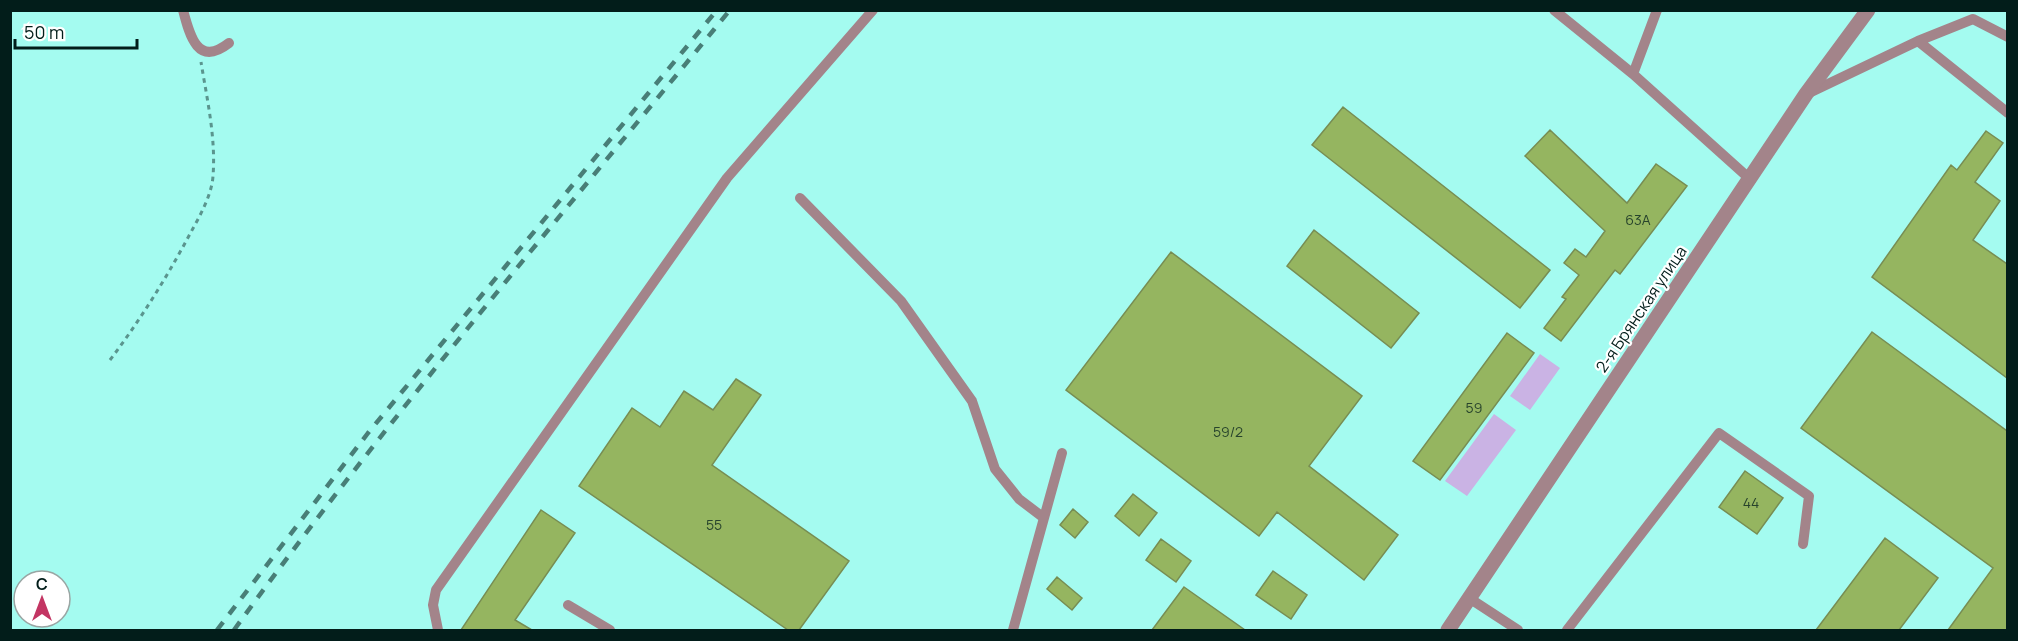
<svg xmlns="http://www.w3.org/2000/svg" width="2018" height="641" font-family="Manrope,sans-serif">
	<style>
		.green { fill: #cab3e4 }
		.building { fill: #95b560; stroke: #778d53; stroke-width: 1.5 }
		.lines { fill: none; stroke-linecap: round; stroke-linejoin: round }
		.path { stroke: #5a958e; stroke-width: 3; stroke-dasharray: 4.5 4.5; stroke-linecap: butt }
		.lane { stroke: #a3848a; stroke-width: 10 }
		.street { stroke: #a3848a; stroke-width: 15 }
		.rail { stroke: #487e77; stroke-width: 4.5; stroke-dasharray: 10 10; stroke-linecap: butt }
		.labels { text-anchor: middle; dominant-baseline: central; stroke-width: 4.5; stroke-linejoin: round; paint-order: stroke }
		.number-label { font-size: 14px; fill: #27432c }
		.street-label { font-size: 16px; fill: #021d1a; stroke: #fff }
	</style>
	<rect width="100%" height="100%" fill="#a4fbf0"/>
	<!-- green -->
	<path class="green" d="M1540,354L1560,368L1530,410L1510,396Z
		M1494,414L1516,430L1467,496L1445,481Z"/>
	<!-- building -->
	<path class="building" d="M1343,107L1550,270L1520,308L1312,145Z
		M1550,130L1627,203L1656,164L1687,186L1620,274L1615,270L1561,341L1544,328L1566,299L1562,297L1579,275L1564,263L1575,249L1586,257L1605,231L1525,156Z
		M1986,131L2003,143L1975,182L2000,201L1973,240L2007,264V378L1872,277L1951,165L1957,170Z
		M1314,230L1419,313L1391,348L1287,266Z
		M1171,252L1362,396L1309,466L1398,535L1364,580L1277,512L1259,536L1066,390Z
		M1872,332L2007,431V630H1948L1993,568L1801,428Z
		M1507,333L1534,353L1440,480L1413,461Z
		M736,379L761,395L712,465L849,561L799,630H788L579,486L632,408L660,427L684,391L713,410Z
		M1745,471L1783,498L1757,534L1719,507Z
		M1133,494L1157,513L1139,536L1115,516Z
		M1073,509L1088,522L1075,538L1060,525Z
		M541,510L575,533L515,620L532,630H461Z
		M1885,538L1938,578L1899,630H1816Z
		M1161,539L1191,561L1176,582L1146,560Z
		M1273,571L1307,595L1291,619L1256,595Z
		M1057,577L1082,598L1072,610L1047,589Z
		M1184,587L1245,630H1152Z"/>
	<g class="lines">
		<!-- path -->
		<path class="path" d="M110,360C141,319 167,277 191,232C200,216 212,194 213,176C216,138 207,99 201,62"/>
		<!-- lane -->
		<path class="lane" d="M183,10C190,37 198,67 229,43
			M1554,10L1633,74L1751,180
			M1918,41L2008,113
			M1633,74L1657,10
			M1809,93L1918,41L1973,19L2008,37
			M800,198L901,301L972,401L995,469L1019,499L1044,518
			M1469,598L1518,630
			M568,605L610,630
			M438,630L433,605L436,590L727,178L873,10
			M1013,630L1062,453
			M1567,630L1719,433L1809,496L1803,544"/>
		<!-- street -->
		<path class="street" d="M1448,630L1806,94L1868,10"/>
		<!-- rail -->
		<path class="rail" d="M217,630L368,433L717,10
			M234,630C389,416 562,215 730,10"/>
	</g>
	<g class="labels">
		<!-- number labels -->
		<g class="number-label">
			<text x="1638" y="219">63А</text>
			<text x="1474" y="407">59</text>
			<text x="1228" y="431">59/2</text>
			<text x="1751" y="502">44</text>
			<text x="714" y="524">55</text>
		</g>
		<!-- street labels -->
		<g class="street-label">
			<text transform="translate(1641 309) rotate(-56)">2-я Брянская улица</text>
		</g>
	</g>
	<!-- border -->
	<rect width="2018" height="641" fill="none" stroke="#021d1a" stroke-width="24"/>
	<!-- north arrow -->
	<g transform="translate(42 599)"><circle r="28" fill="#ffffff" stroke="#9aa5a3" stroke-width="1.5"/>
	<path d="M0-4.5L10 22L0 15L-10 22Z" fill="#c33563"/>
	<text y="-9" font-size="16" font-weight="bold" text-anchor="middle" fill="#021d1a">С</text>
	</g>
	<!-- scale -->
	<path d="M15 39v9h122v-9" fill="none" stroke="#021d1a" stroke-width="3"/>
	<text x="24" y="39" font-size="18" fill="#021d1a" stroke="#ffffff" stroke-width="4.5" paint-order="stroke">50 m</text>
</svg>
